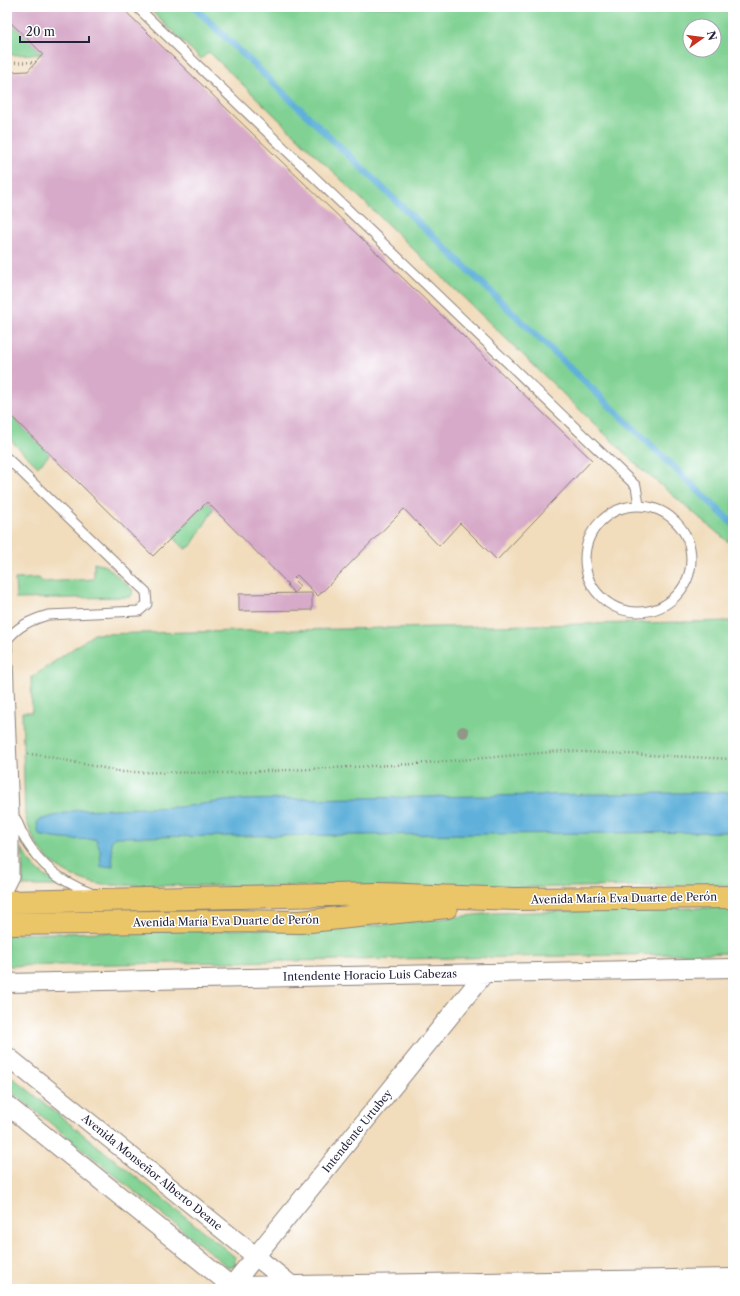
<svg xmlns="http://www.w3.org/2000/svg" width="740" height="1296" font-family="'Libre Caslon Text',serif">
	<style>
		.green { fill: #80d193; stroke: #517a67; fill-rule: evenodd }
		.water { fill: #5fb0da; stroke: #40698a }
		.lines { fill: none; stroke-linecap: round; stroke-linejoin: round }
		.stream { stroke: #5fb0da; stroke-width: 7 }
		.building { fill: #d7aac9 }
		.lane-casing { stroke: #8a7f7b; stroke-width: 11 }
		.street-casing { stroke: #8a7f7b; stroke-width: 20 }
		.highway-casing { stroke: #8a7f7b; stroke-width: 24 }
		.path { stroke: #8a7f7b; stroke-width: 2.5; stroke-dasharray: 1 3; stroke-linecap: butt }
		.lane { stroke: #fff; stroke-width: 9 }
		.street { stroke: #fff; stroke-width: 18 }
		.highway { stroke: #eac669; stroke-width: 22 }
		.tree { fill: #919786 }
		.labels { text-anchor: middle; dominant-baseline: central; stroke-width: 3; stroke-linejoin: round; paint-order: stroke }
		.street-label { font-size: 11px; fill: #22223b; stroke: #fff }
	</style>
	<rect width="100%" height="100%" fill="#fff"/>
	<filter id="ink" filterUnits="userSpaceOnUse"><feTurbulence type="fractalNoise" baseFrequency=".025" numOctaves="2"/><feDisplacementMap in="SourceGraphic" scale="8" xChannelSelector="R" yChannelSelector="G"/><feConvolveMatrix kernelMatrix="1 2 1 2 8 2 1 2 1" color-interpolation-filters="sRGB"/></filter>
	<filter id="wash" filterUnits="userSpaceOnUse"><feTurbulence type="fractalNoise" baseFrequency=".012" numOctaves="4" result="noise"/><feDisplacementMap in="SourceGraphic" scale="16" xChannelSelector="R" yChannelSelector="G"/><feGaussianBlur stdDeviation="0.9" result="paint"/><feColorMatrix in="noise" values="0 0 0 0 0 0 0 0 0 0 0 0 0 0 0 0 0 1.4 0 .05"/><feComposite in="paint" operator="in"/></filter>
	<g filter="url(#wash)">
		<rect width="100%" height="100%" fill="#f1dcbb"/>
		<!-- green -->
		<path class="green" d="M147,7H733V546L637,465L209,52L201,59ZM690,26H714V50H690Z
			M7,19L43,54L7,55Z
			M7,412L50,454L38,467L7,437Z
			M207,502L214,509L191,546L185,549L173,537Z
			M94,563L106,566L133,590L132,595L130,597L16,599L15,579L39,578L43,582L94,579Z
			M733,621V885L486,888L103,885C62,878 35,856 25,815L22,712H32L31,678L94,634Z
			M22,848C29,866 45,878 62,886H23Z
			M733,907V953L7,966V934L358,927L494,913Z
			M7,1073L235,1257V1265L228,1267L7,1088Z"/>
		<!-- water -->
		<path class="water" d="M733,792V832L115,837L111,842L113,866L101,867L100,850L96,839C76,840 58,840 39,835L37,823L39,820L77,810L179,807L232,800Z"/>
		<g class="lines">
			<!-- stream -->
			<path class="stream" d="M194,7L733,524"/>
		</g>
		<g id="blocks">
			<!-- building -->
			<path class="building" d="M7,7H121L592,460L497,560L460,523L439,546L404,509L318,596L297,575L293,579L300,586L294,593L287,585L288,584L207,502L153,556L7,412V72L28,71L43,54L7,19Z
				M312,593V610L239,611V594Z"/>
		</g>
	</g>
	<g filter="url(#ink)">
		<use href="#blocks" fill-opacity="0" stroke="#8a7f7b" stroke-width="1"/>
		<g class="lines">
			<!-- lane casing -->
			<g class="lane-casing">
				<path id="lane" d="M137,7L636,486L639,505
					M7,458L146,592L147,604L139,611L48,615C31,620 18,626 7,640
					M585 559a53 53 0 1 1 106 0a53 53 0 1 1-106 0Z
					M16,819C30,857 55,880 93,894
					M7,891L14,877V814L7,635"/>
			</g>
			<!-- street casing -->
			<g class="street-casing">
				<path id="street" d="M7,983L733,968
					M7,1056L295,1288
					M7,1105L235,1289
					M232,1286L733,1278
					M229,1289L485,973"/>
			</g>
			<!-- highway casing -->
			<g class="highway-casing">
				<path id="highway" d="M7,902L378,894L516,899L733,897
					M7,924L226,921L300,922L447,907"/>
			</g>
			<!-- path -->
			<path class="path" d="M7,63L36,62
				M28,754L40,755L123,772L227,773L414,764L563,751L733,759"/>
			<!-- lane -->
			<use href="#lane" class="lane"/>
			<!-- street -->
			<use href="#street" class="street"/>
			<!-- highway -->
			<use href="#highway" class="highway"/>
		</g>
		<!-- trees -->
		<circle class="tree" cx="463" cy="732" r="6"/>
	</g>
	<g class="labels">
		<!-- street labels -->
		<g class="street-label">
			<text transform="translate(624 898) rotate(-1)">Avenida María Eva Duarte de Perón</text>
			<text transform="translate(226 921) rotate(-1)">Avenida María Eva Duarte de Perón</text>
			<text transform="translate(370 975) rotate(-1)">Intendente Horacio Luis Cabezas</text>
			<text transform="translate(357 1131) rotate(-51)">Intendente Urtubey</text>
			<text transform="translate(152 1172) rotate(39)">Avenida Monseñor Alberto Deane</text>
		</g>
	</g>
	<!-- margin -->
	<rect width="740" height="1296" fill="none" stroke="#fff" stroke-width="24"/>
	<!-- north arrow -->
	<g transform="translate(702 38) rotate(76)"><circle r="19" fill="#ffffff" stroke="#a7a7b1"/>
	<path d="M0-3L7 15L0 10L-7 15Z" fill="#c8321e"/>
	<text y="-6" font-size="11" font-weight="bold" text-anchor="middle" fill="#22223b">N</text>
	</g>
	<!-- scale -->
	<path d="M20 36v6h69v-6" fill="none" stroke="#22223b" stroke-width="2"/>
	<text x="26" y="36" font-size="12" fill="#22223b" stroke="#ffffff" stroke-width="3" paint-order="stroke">20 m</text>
</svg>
